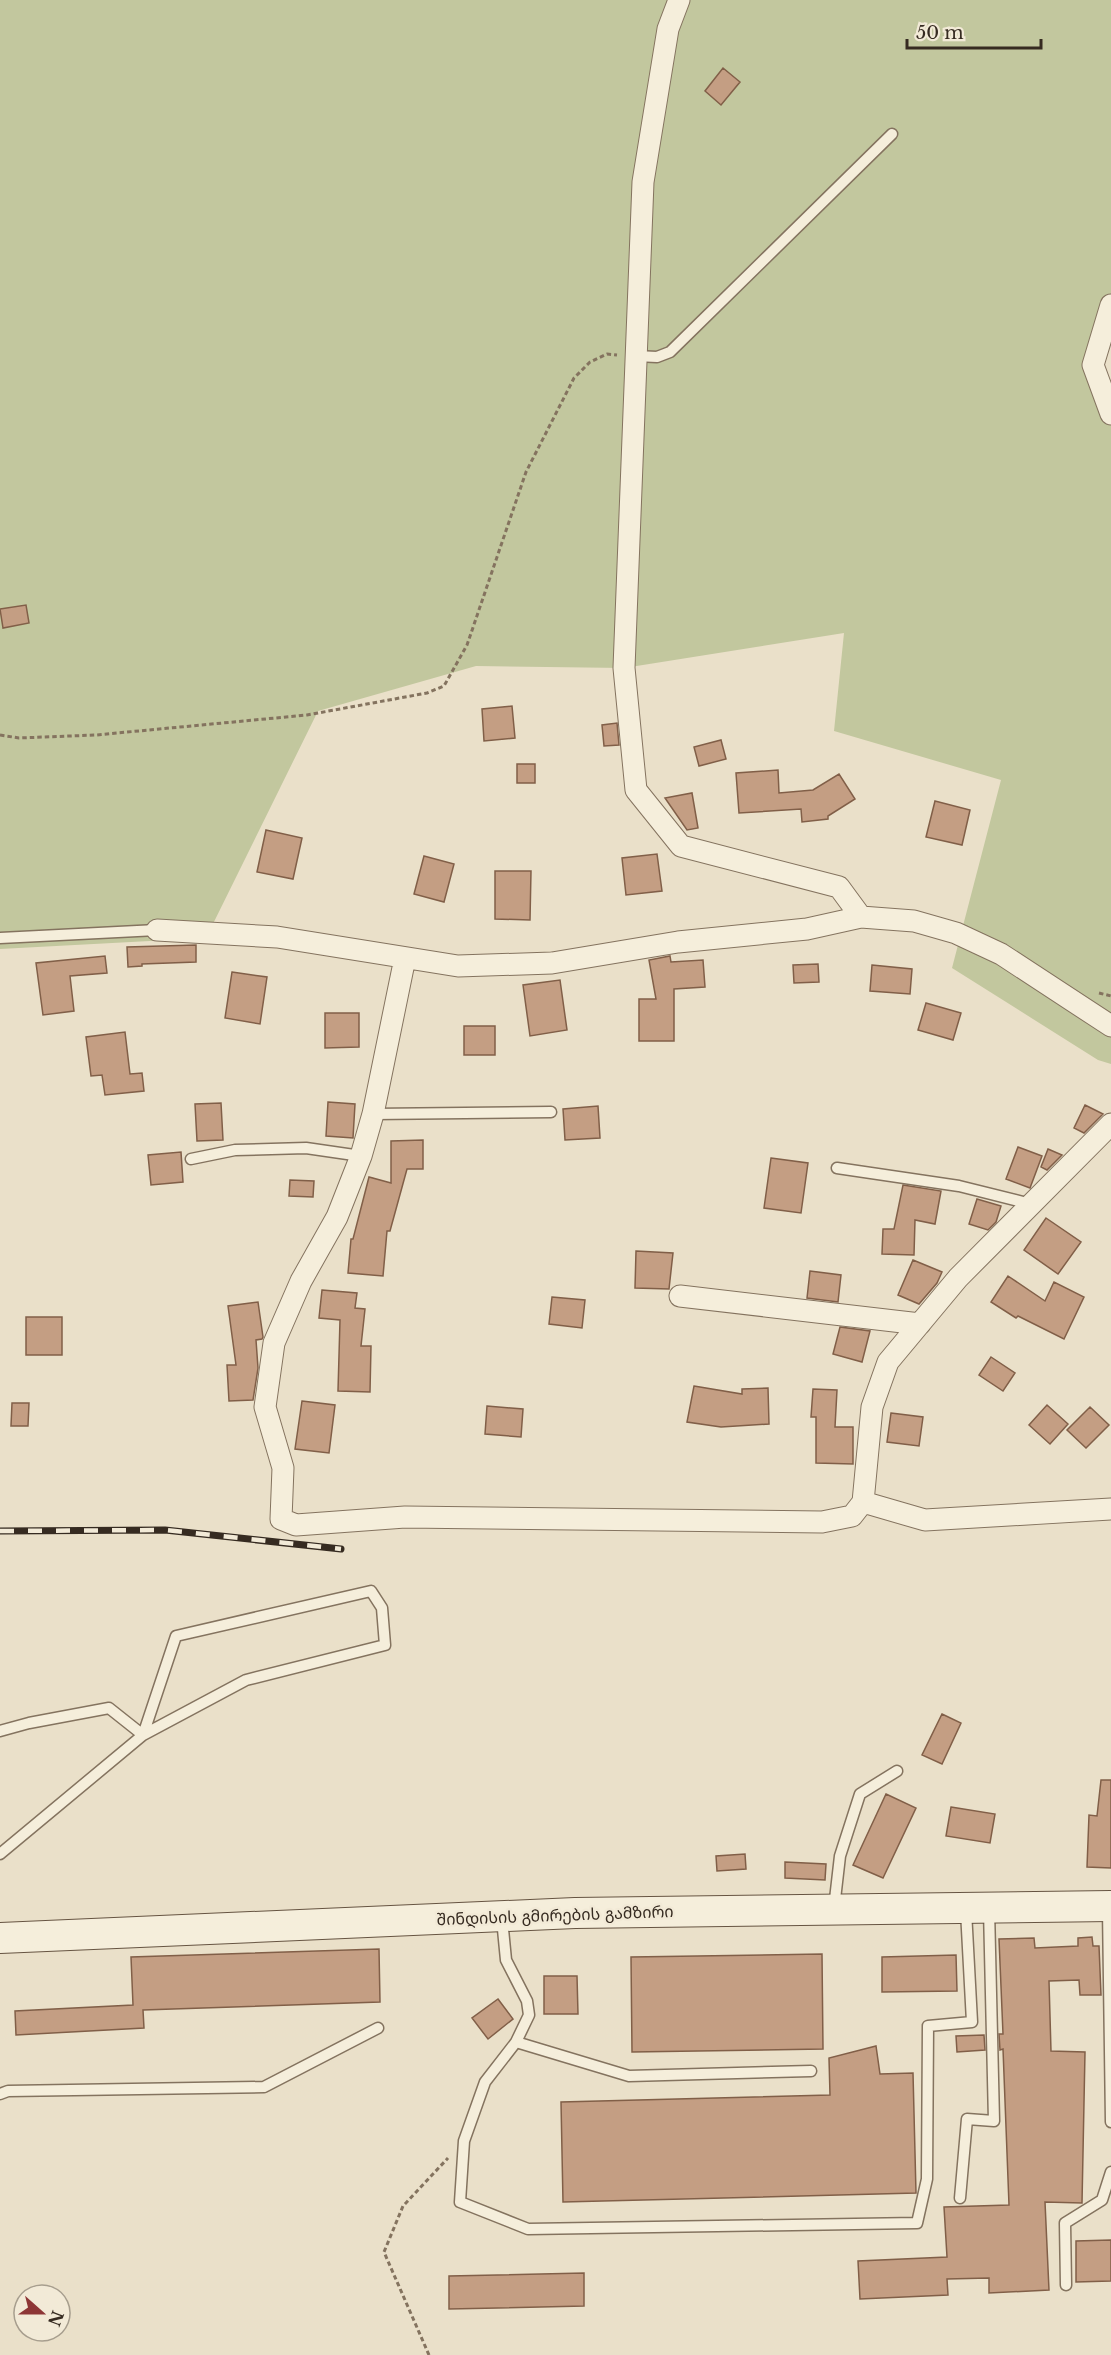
<svg xmlns="http://www.w3.org/2000/svg" width="1111" height="2355" font-family="'Libre Baskerville','Noto Sans Georgian',serif">
	<style>
		.green { fill: #c2c79e }
		.building { fill: #c49e83; stroke: #815f48; stroke-width: 1.5 }
		.lines { fill: none; stroke-linecap: round; stroke-linejoin: round }
		.lane-casing { stroke: #84735f; stroke-width: 13 }
		.street-casing { stroke: #84735f; stroke-width: 23 }
		.secondary-casing { stroke: #665442; stroke-width: 32 }
		.path { stroke: #84735f; stroke-width: 3; stroke-dasharray: 4.5 3; stroke-linecap: butt }
		.lane { stroke: #f5eedb; stroke-width: 10 }
		.street { stroke: #f5eedb; stroke-width: 21 }
		.secondary { stroke: #f5eedb; stroke-width: 30 }
		.rail-casing { stroke: #362b21; stroke-width: 7 }
		.rail { stroke: #f2ead7; stroke-width: 4.5; stroke-dasharray: 14; stroke-linecap: butt }
		.labels { text-anchor: middle; dominant-baseline: central; stroke-width: 5; stroke-linejoin: round; paint-order: stroke }
		.street-label { font-size: 16px; fill: #362b21; stroke: #f2ead7 }
	</style>
	<rect width="100%" height="100%" fill="#eae0c9"/>
	<!-- green -->
	<path class="green" d="M0,0H1111V305L1093,365L1111,414V1064L1098,1060L952,968L1001,780L834,731L844,633L624,668L476,666L318,711L206,938L0,949Z"/>
	<!-- building -->
	<path class="building" d="M723,68L740,82L721,105L705,91Z
		M26,605L29,623L3,628L0,609Z
		M512,706L515,738L484,741L482,709Z
		M617,723L619,745L604,746L602,725Z
		M721,740L726,759L699,766L694,747Z
		M517,764H535V783H517Z
		M778,770L779,793L813,790L839,774L855,799L828,816V819L802,822L801,809L739,813L736,773Z
		M692,793L698,828L687,830L665,798Z
		M935,801L970,810L962,845L926,837Z
		M266,830L302,838L293,879L257,872Z
		M657,854L662,891L626,895L622,858Z
		M424,856L454,864L444,902L414,894Z
		M495,871H531L530,920L495,919Z
		M196,945V962L142,964V966L128,967L127,947Z
		M105,956L107,973L70,976L74,1011L43,1015L36,963Z
		M670,956L671,962L703,960L705,987L674,989V1041H639V999H656L649,960Z
		M818,964L819,982L794,983L793,965Z
		M872,965L912,969L910,994L870,991Z
		M232,972L267,977L260,1024L225,1018Z
		M560,980L567,1030L530,1036L523,985Z
		M926,1003L961,1013L953,1040L918,1030Z
		M325,1013H359V1047L325,1048Z
		M464,1026H495V1055H464Z
		M125,1032L130,1074L142,1073L144,1091L105,1095L102,1075L91,1076L86,1037Z
		M328,1102L355,1104L353,1138L326,1136Z
		M221,1103L223,1140L197,1141L195,1104Z
		M1085,1105L1103,1114L1084,1133L1074,1128Z
		M598,1106L600,1138L565,1140L563,1109Z
		M423,1140V1169H407L390,1231H387L383,1276L348,1273L351,1239H353L369,1177L391,1183V1141Z
		M1018,1147L1042,1156L1030,1188L1006,1179Z
		M1048,1149L1062,1155L1047,1170L1041,1167Z
		M181,1152L183,1182L151,1185L148,1155Z
		M771,1158L808,1163L801,1213L764,1208Z
		M290,1180L314,1181L313,1197L289,1196Z
		M903,1185L941,1191L935,1224L915,1220L914,1255L882,1254L883,1229H894Z
		M977,1199L1001,1206L996,1222L988,1230L969,1224Z
		M1046,1218L1081,1242L1058,1274L1024,1250Z
		M636,1251L673,1253L669,1289L635,1288Z
		M913,1260L942,1272L937,1283L919,1304L898,1295Z
		M810,1271L841,1275L838,1302L807,1298Z
		M1008,1276L1045,1301L1054,1282L1084,1297L1064,1339L1018,1316L1016,1318L991,1302Z
		M322,1290L357,1293L355,1308L365,1309L361,1346H371L370,1392L338,1391L340,1320L319,1318Z
		M552,1297L585,1300L582,1328L549,1324Z
		M258,1302L263,1337L262,1339L256,1340L258,1368L253,1400L229,1401L227,1365H236L228,1306Z
		M26,1317H62V1355H26Z
		M840,1327L870,1331L862,1362L833,1354Z
		M991,1357L1015,1373L1003,1391L979,1375Z
		M694,1386L742,1394V1389L768,1388L769,1424L721,1427L687,1422Z
		M813,1389L837,1390L835,1427H853V1464L816,1463V1417H811Z
		M302,1401L335,1405L329,1453L295,1449Z
		M12,1403H29L28,1426H11Z
		M1047,1405L1068,1424L1050,1444L1029,1425Z
		M487,1406L523,1409L521,1437L485,1434Z
		M1090,1407L1109,1425L1086,1448L1067,1430Z
		M891,1413L923,1417L919,1446L887,1442Z
		M942,1714L961,1723L942,1764L922,1755Z
		M1101,1780H1111V1868L1087,1867L1089,1815L1097,1816Z
		M886,1794L916,1808L883,1878L853,1865Z
		M951,1807L995,1814L990,1843L946,1836Z
		M745,1854L746,1869L717,1871L716,1856Z
		M785,1862L826,1864L825,1880L785,1878Z
		M1092,1937L1093,1946H1099L1101,1995H1080L1079,1980L1049,1981L1051,2051L1085,2052L1082,2203L1045,2202L1049,2290L989,2293V2278L947,2279L948,2295L860,2299L858,2261L947,2257L944,2207L1009,2205L1003,2049L1000,2050L999,2034H1003L999,1939L1034,1938L1035,1948L1078,1946V1938Z
		M379,1949L380,2002L143,2010L144,2028L16,2035L15,2011L133,2005L131,1957Z
		M822,1954L823,2049L632,2052L631,1957Z
		M956,1955L957,1991L882,1992V1957Z
		M544,1976H577L578,2014H544Z
		M498,1999L513,2019L488,2039L472,2018Z
		M984,2035L985,2050L957,2052L956,2036Z
		M876,2046L880,2074L913,2073L916,2193L563,2202L561,2102L830,2095L829,2058Z
		M1111,2240V2281L1076,2282V2241Z
		M584,2273V2306L449,2309V2276Z"/>
	<g class="lines">
		<!-- lane casing -->
		<g class="lane-casing">
			<path id="lane" d="M636,356L657,357L670,352L892,134
				M0,938L157,930
				M373,1114L551,1112
				M191,1159L235,1150L306,1148L361,1156
				M837,1168L959,1186L1031,1204
				M0,1731L29,1723L109,1708L143,1735
				M0,1854L143,1735L246,1680L385,1645L382,1608L371,1591L176,1636L143,1735
				M834,1908L840,1856L860,1794L897,1771
				M1108,1909L1111,2122
				M502,1919L506,1960L527,2001L529,2015L516,2042L485,2082L464,2141L460,2202L528,2229L917,2223L927,2179L928,2026L972,2022L966,1911
				M516,2042L629,2076L811,2071
				M0,2094L8,2091L264,2087L378,2028
				M960,2198L967,2119L994,2121L989,1909
				M1066,2285L1065,2223L1102,2200L1111,2172"/>
		</g>
		<!-- street casing -->
		<g class="street-casing">
			<path id="street" d="M679,0L668,29L643,182L624,668L636,790L681,846L839,887L861,917
				M1111,305L1093,365L1111,414
				M157,930L277,937L458,966L552,963L678,942L807,929L861,917L914,921L956,933L1001,954L1111,1026
				M405,958L373,1114L361,1156L337,1217L301,1281L274,1343L265,1407L283,1468L281,1519L296,1525L405,1517L822,1522L852,1516L863,1502L872,1407L888,1362L958,1278L1111,1124
				M680,1296L920,1324
				M863,1502L925,1520L1111,1509"/>
		</g>
		<!-- secondary casing -->
		<g class="secondary-casing">
			<path id="secondary" d="M0,1938L575,1913L1111,1906"/>
		</g>
		<!-- path -->
		<path class="path" d="M0,735L19,738L96,735L307,715L427,693L444,686L467,645L526,472L574,378L590,362L607,354L617,355
			M1099,993L1111,996
			M429,2355L384,2252L403,2206L448,2158"/>
		<!-- lane -->
		<use href="#lane" class="lane"/>
		<!-- street -->
		<use href="#street" class="street"/>
		<!-- secondary -->
		<use href="#secondary" class="secondary"/>
		<!-- rail casing -->
		<g class="rail-casing">
			<path id="rail" d="M0,1531L165,1530L341,1549"/>
		</g>
		<!-- rail -->
		<use href="#rail" class="rail"/>
	</g>
	<g class="labels">
		<!-- street labels -->
		<g class="street-label">
			<text transform="translate(555 1915) rotate(-2)">შინდისის გმირების გამზირი</text>
		</g>
	</g>
	<!-- north arrow -->
	<g transform="translate(42 2313) rotate(111)"><circle r="28" fill="#f2ead7" stroke="#a79e8e" stroke-width="1.5"/>
	<path d="M0-4.5L10 22L0 15L-10 22Z" fill="#8d3636"/>
	<text y="-9" font-size="16" font-weight="bold" text-anchor="middle" fill="#362b21">N</text>
	</g>
	<!-- scale -->
	<path d="M907 39v9h134v-9" fill="none" stroke="#362b21" stroke-width="3"/>
	<text x="916" y="39" font-size="18" fill="#362b21" stroke="#f2ead7" stroke-width="4.5" paint-order="stroke">50 m</text>
</svg>
